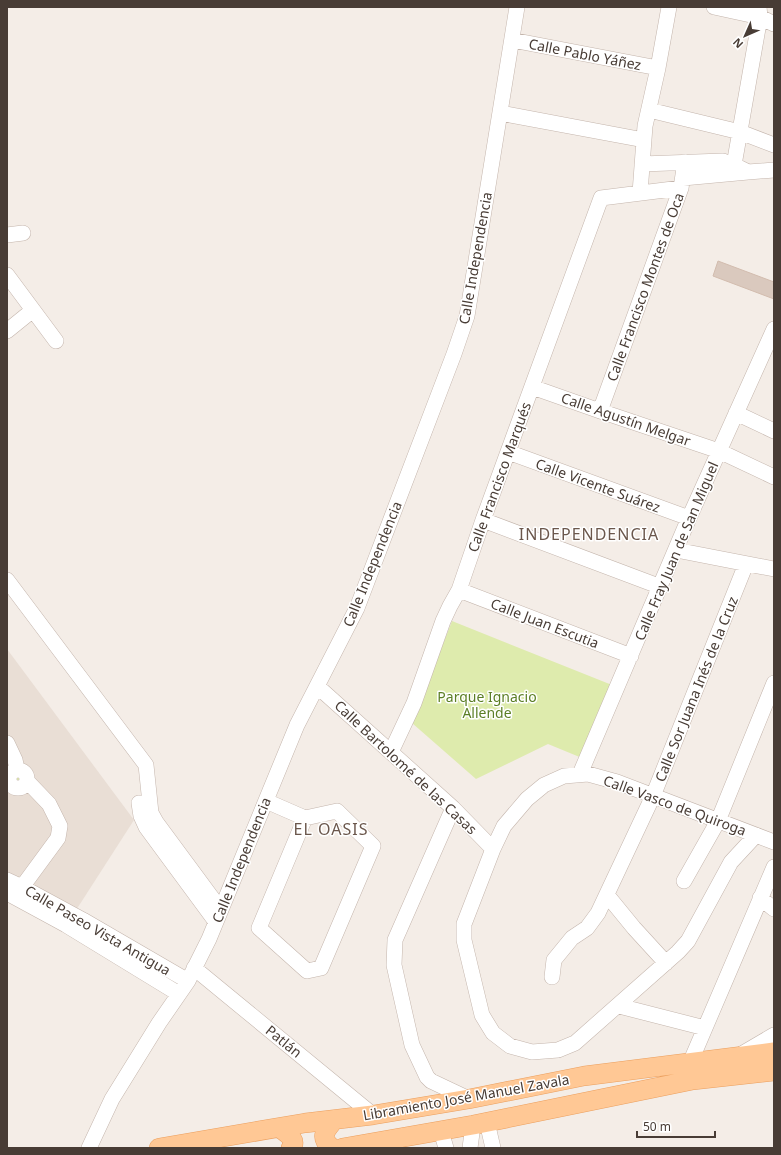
<svg xmlns="http://www.w3.org/2000/svg" width="781" height="1155" font-family="'Noto Sans',sans-serif">
	<style>
		.residential { fill: #e9ded5 }
		.green { fill: #deebad }
		.building { fill: #dac9be; stroke: #d2bcae }
		.lines { fill: none; stroke-linecap: round; stroke-linejoin: round }
		.minor-casing { stroke: #c4b5ac; stroke-width: 16 }
		.major-casing { stroke: #eb9f5e; stroke-width: 20 }
		.minor { stroke: #fff; stroke-width: 15 }
		.major { stroke: #ffc895; stroke-width: 19 }
		.labels { text-anchor: middle; dominant-baseline: central; stroke-width: 3; stroke-linejoin: round; paint-order: stroke }
		.street-label { font-size: 14px; fill: #483c35; stroke: #fff }
		.park-label { font-size: 14px; fill: #5b7e25; stroke: #fff }
		.quarter-label { font-size: 16px; letter-spacing: 1px; fill: #6b574c; stroke: #fff }
	</style>
	<rect width="100%" height="100%" fill="#f4ede7"/>
	<!-- residential -->
	<path class="residential" d="M7,649L134,820L62,932L7,901Z"/>
	<!-- green -->
	<path class="green" d="M452,621L612,685L582,758L548,744L476,779L412,723Z
		M23,770L27,775L22,787C15,789 10,786 8,779L12,771Z"/>
	<!-- building -->
	<path class="building" d="M718,261L774,282V299L713,276Z"/>
	<g class="lines">
		<!-- minor casing -->
		<g class="minor-casing">
			<path id="minor" d="M714,7L760,17L774,24
				M512,40L658,68
				M649,110L740,132L774,145
				M500,113L644,140
				M642,164L723,161L734,165L748,172L774,170
				M734,165L760,17L759,7
				M683,178L748,172
				M640,193L645,126L658,68L669,7
				M7,235L23,233
				M7,275L56,341
				M7,331L33,310
				M532,387L600,411L719,451L774,477
				M600,411L681,188L685,162
				M736,413L774,431
				M508,452L689,518
				M483,520L661,587
				M676,550L774,569
				M7,580L146,765L151,813L156,822L221,910
				M459,590L631,656
				M317,686L453,808L493,849
				M7,743L15,760L17,769
				M391,752L414,703L443,621L450,606L459,590L483,520L601,198L681,188
				M9 779a9 9 0 1 1 18 0a9 9 0 1 1-18 0Z
				M580,774L689,518L774,329
				M266,801L305,818L337,811L373,846L321,968L307,971L259,928L305,818
				M139,803L141,816L146,827L216,922
				M453,808L395,940L394,965L412,1045L427,1077L431,1081L469,1099
				M756,835L731,862L688,941L678,952L575,1043L558,1050L532,1052L510,1046L493,1033L482,1015L464,940V924L493,849L504,826L527,799L544,785L564,776L588,774L617,782L774,842
				M7,880L22,887L83,920L188,981
				M684,881L718,821L774,683
				M7,893L66,925L179,994
				M18,894L22,887L58,838L60,826L49,804L27,781
				M607,895L634,928L666,963
				M760,898L774,909
				M194,968L373,1115
				M552,977L554,960L572,938L587,928L598,913L653,796L746,564
				M619,1006L705,1028
				M740,1055L774,1035
				M690,1063L774,867
				M487,1122L493,1148
				M441,1131L446,1148
				M89,1148L112,1099L159,1023L188,981L209,939L297,725L357,608L454,354L467,316L517,7
				M470,1148L473,1125"/>
		</g>
		<!-- major casing -->
		<g class="major-casing">
			<path id="major" d="M280,1128C286,1133 298,1139 291,1148
				M159,1148L305,1123L373,1115L469,1099L584,1076L774,1052
				M332,1148C318,1137 326,1130 334,1120
				M342,1148L473,1125L693,1080L774,1071"/>
		</g>
		<!-- minor -->
		<use href="#minor" class="minor"/>
		<!-- major -->
		<use href="#major" class="major"/>
	</g>
	<g class="labels">
		<!-- street labels -->
		<g class="street-label">
			<text transform="translate(585 54) rotate(11)">Calle Pablo Yáñez</text>
			<text transform="translate(475 258) rotate(-80)">Calle Independencia</text>
			<text transform="translate(645 287) rotate(-70)">Calle Francisco Montes de Oca</text>
			<text transform="translate(626 419) rotate(19)">Calle Agustín Melgar</text>
			<text transform="translate(499 477) rotate(-70)">Calle Francisco Marqués</text>
			<text transform="translate(598 485) rotate(20)">Calle Vicente Suárez</text>
			<text transform="translate(676 551) rotate(-67)">Calle Fray Juan de San Miguel</text>
			<text transform="translate(372 564) rotate(-68)">Calle Independencia</text>
			<text transform="translate(545 623) rotate(21)">Calle Juan Escutia</text>
			<text transform="translate(696 689) rotate(-68)">Calle Sor Juana Inés de la Cruz</text>
			<text transform="translate(406 767) rotate(43)">Calle Bartolomé de las Casas</text>
			<text transform="translate(675 805) rotate(20)">Calle Vasco de Quiroga</text>
			<text transform="translate(241 860) rotate(-68)">Calle Independencia</text>
			<text transform="translate(98 930) rotate(30)">Calle Paseo Vista Antigua</text>
			<text transform="translate(284 1041) rotate(39)">Patlán</text>
			<text transform="translate(466 1097) rotate(-10)">Libramiento José Manuel Zavala</text>
		</g>
		<!-- park labels -->
		<g class="park-label">
			<text x="487" y="696">Parque Ignacio<tspan x="487" dy="16">Allende</tspan></text>
		</g>
		<!-- quarter labels -->
		<g class="quarter-label">
			<text x="589" y="534">INDEPENDENCIA</text>
			<text x="331" y="829">EL OASIS</text>
		</g>
	</g>
	<!-- border -->
	<rect width="781" height="1155" fill="none" stroke="#483c35" stroke-width="16"/>
	<!-- north arrow -->
	<g transform="translate(745 36) rotate(225)" stroke="#ffffff" stroke-width="3" paint-order="stroke">
	<path d="M0-3L7 15L0 10L-7 15Z" fill="#483c35"/>
	<text y="-6" font-size="11" font-weight="bold" text-anchor="middle" fill="#483c35">N</text>
	</g>
	<!-- scale -->
	<path d="M637 1131v6h78v-6" fill="none" stroke="#483c35" stroke-width="2"/>
	<text x="643" y="1131" font-size="12" fill="#483c35" stroke="#ffffff" stroke-width="3" paint-order="stroke">50 m</text>
</svg>
